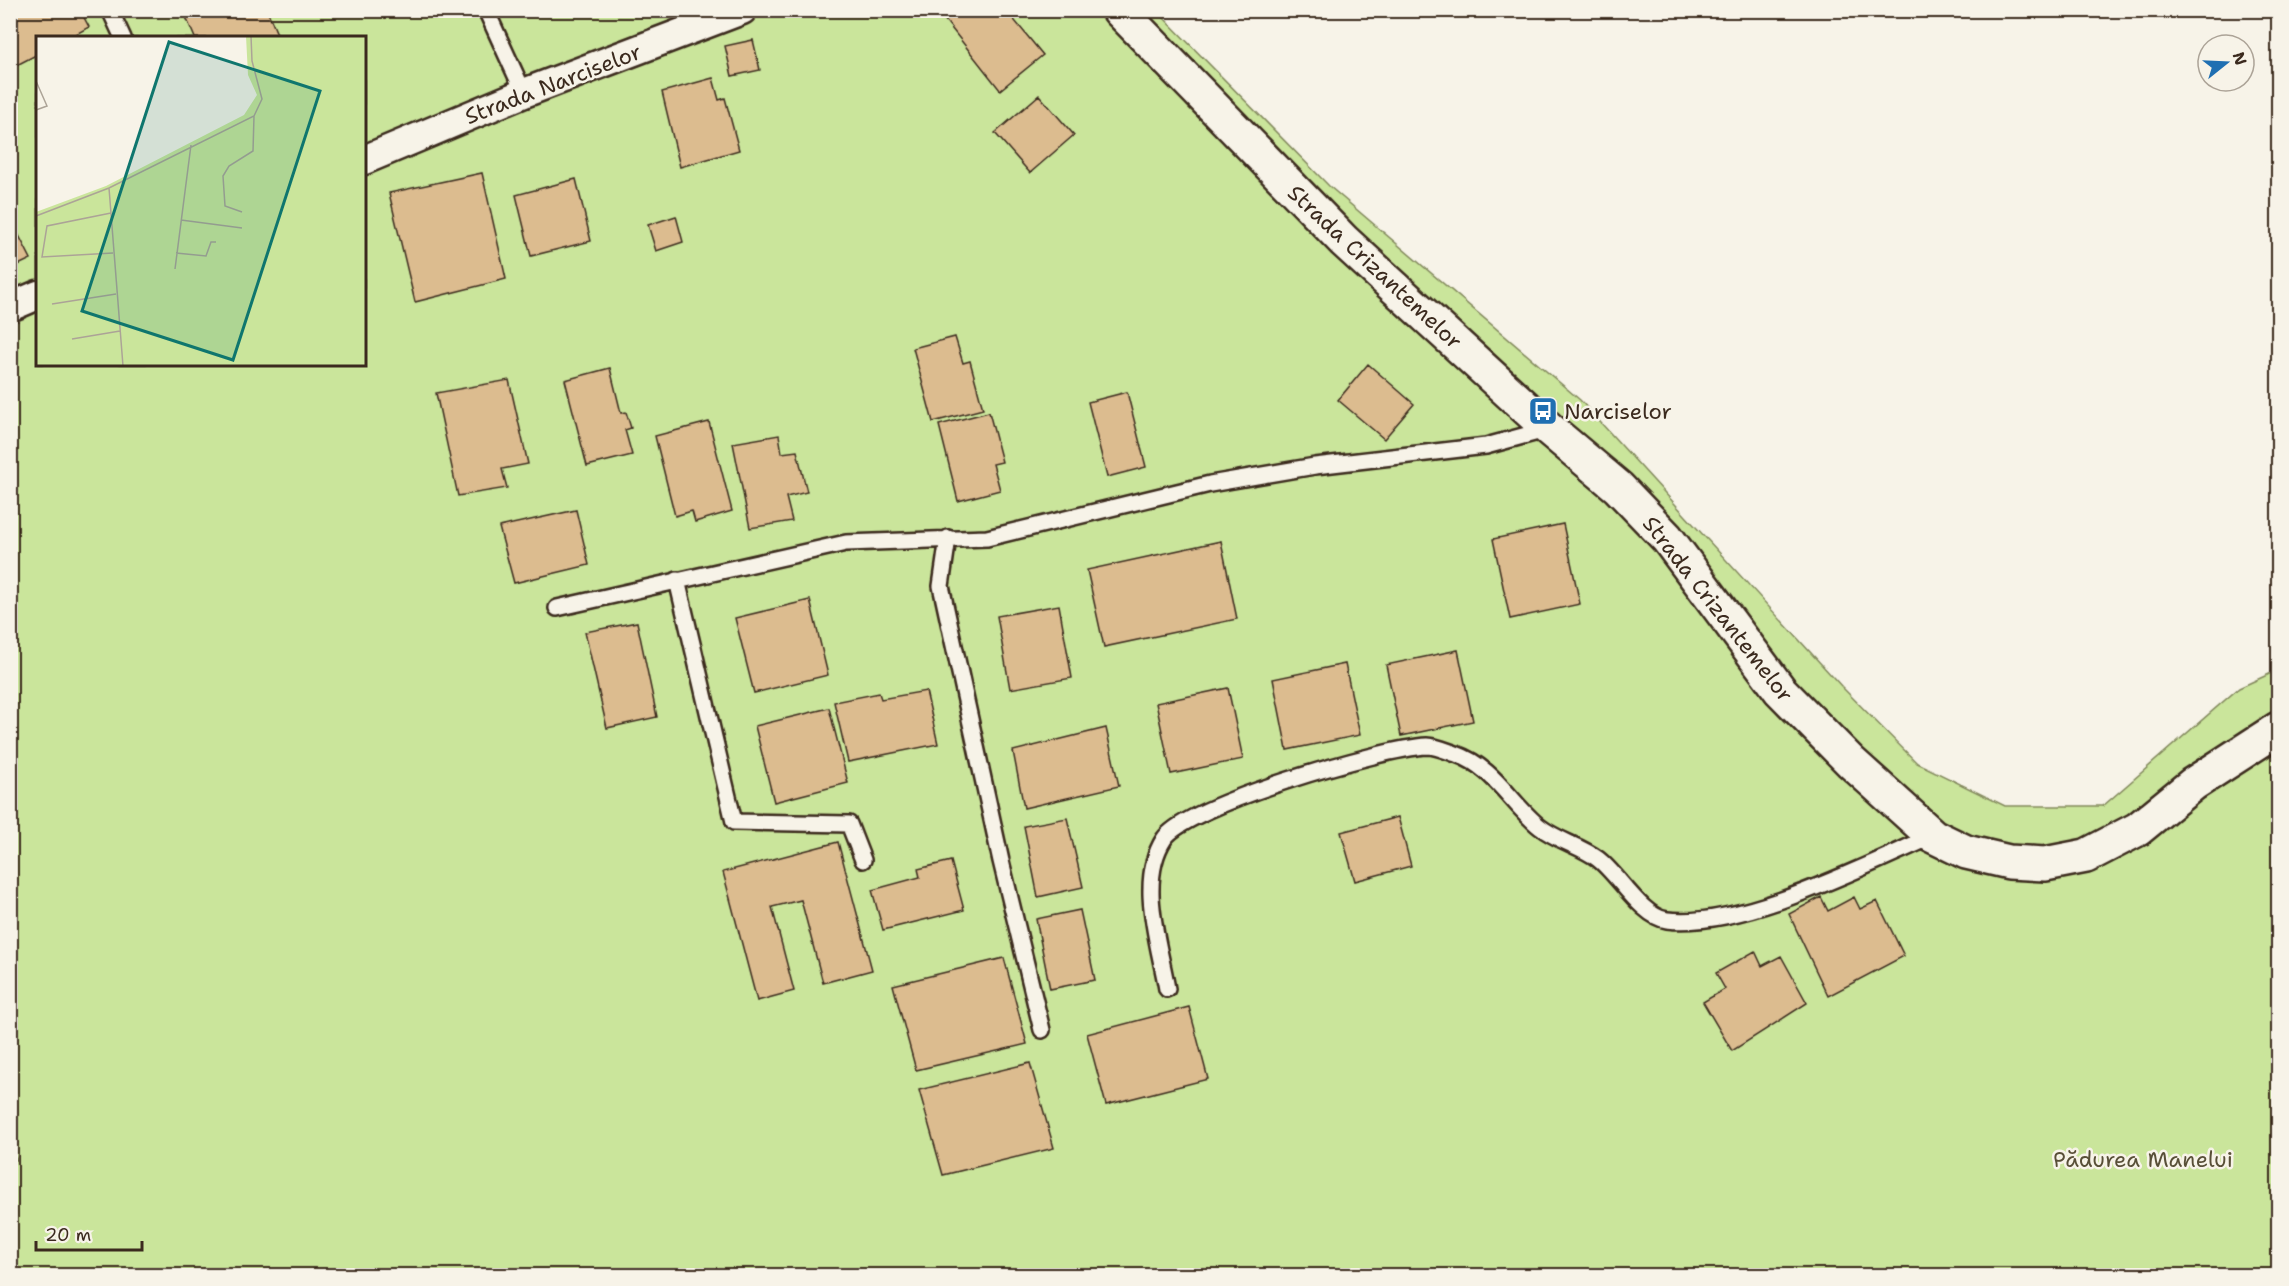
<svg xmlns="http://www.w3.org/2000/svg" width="2289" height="1286" font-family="'Shantell Sans',sans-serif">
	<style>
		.green { fill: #cae59b; stroke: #82885c; stroke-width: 1.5; fill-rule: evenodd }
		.building { fill: #dcbc8f; stroke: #3b2a1e; stroke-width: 1.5 }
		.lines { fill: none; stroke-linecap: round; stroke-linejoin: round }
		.service-casing { stroke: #3b2a1e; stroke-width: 20 }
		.minor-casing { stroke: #3b2a1e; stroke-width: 33 }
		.tertiary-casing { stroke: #3b2a1e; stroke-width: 38 }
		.service { stroke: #f7f3e8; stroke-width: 15 }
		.minor { stroke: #f7f3e8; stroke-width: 28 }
		.tertiary { stroke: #f7f3e8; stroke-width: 33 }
		.labels { text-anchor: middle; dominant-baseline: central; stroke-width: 5; stroke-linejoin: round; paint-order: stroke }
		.street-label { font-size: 22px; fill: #3b2a1e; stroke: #f7f3e8 }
		.poi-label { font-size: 22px; fill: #3b2a1e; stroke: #f7f3e8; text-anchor: start }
		.park-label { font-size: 22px; fill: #584f37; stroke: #f7f3e8 }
		.inset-road { fill: none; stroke: #aca397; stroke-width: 1.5 }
		.view { fill: #0f766e; fill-opacity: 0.15; stroke: #0f766e; stroke-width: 3 }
		.inset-edge { fill: none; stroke: #3b2a1e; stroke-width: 3 }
	</style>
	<rect width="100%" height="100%" fill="#f7f3e8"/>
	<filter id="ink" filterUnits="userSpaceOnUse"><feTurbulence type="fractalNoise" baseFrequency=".0167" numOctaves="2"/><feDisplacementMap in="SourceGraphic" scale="12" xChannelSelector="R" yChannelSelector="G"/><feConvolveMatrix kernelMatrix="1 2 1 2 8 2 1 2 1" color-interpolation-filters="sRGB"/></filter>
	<g filter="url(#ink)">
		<!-- green -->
		<path class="green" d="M10,11H1157L1329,186L1580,400L1842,687L1917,763L2005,806H2103L2239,688L2278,670V1275H11ZM38,38H364V364H38Z"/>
		<!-- building -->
		<path class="building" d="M10,10H80L89,27L69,38H38V54L15,66L10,57Z
			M183,10H267L277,34L269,38H195Z
			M937,10H1006L1043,55L1000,90Z
			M753,40L760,70L732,76L725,46Z
			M713,78L719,100L725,98L739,150L680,167L662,92Z
			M1039,95L1074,135L1030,173L995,133Z
			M482,173L506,279L415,302L389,193Z
			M576,179L591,241L531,256L516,195Z
			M676,216L683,242L656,251L648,225Z
			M10,218L31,259L10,269Z
			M955,337L963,363L970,361L983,409L933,422L913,348Z
			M1368,364L1414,404L1384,439L1338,400Z
			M610,368L621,413L626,412L631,428L625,430L632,455L587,466L565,380Z
			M509,380L528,464L502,469L507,488L458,496L436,393Z
			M1127,392L1146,467L1107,477L1088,402Z
			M989,412L1002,462L993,464L1000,490L958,501L939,425Z
			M709,422L732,511L695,522L692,511L675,516L655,436Z
			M779,435L782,453L797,451L807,492L786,497L792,521L750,528L733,443Z
			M576,510L589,565L514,583L499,527Z
			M1563,524L1580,604L1510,619L1493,539Z
			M1221,541L1237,619L1104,647L1087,570Z
			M810,600L828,675L754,693L735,618Z
			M1059,605L1072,678L1010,689L997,616Z
			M637,622L657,717L607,728L585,632Z
			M1458,650L1473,721L1401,736L1386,665Z
			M1345,664L1360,735L1287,750L1273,679Z
			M1228,688L1243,759L1171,774L1156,703Z
			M926,691L938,744L848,762L834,702L879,693L881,699Z
			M829,708L848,783L774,802L755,726Z
			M1106,728L1119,786L1024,808L1013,751Z
			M1398,817L1411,866L1355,881L1341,832Z
			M1067,818L1083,887L1038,897L1024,826Z
			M838,842L872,970L823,983L801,900L772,907L794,991L757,1001L723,872Z
			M951,861L964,910L883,930L872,890L920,877L918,869Z
			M1821,897L1828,911L1854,897L1860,909L1877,901L1904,956L1828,996L1789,914Z
			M1080,910L1095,980L1050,989L1036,919Z
			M1755,951L1762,966L1781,956L1807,1003L1732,1051L1703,1002L1725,989L1716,973Z
			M1004,958L1027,1044L916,1070L893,985Z
			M1189,1007L1208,1079L1106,1105L1087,1034Z
			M1030,1063L1054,1148L943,1175L919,1090Z
			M10,1133L16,1160L10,1161Z"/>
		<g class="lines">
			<!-- service casing -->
			<g class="service-casing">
				<path id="service" d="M110,10L123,38
					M486,10L524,93
					M948,538L941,586L1001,861L1042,1030
					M677,580L734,822L849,824L863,860
					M557,608L846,543L987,538L1210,484L1315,466L1486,446L1549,429
					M1167,989C1159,943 1137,881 1164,839C1186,805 1383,748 1427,746C1436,746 1447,751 1456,754C1494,767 1511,804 1540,827C1558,841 1581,846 1598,859C1618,874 1642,917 1667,920C1741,929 1864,866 1933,836"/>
			</g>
			<!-- minor casing -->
			<g class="minor-casing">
				<path id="minor" d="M364,160L524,93L742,10
					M10,307L38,295"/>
			</g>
			<!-- tertiary casing -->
			<g class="tertiary-casing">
				<path id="tertiary" d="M1119,10L1344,241L1549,429L1618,487L1667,538L1780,690L1851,762L1933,836L1966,852L2009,862L2045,864L2086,856L2138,829L2193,784L2278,729"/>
			</g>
			<!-- service -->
			<use href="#service" class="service"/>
			<!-- minor -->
			<use href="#minor" class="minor"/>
			<!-- tertiary -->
			<use href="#tertiary" class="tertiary"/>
		</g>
	</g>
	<!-- icons -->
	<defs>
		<g id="bus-square" transform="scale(1.5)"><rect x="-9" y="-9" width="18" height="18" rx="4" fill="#1f6fb2" stroke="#f7f3e8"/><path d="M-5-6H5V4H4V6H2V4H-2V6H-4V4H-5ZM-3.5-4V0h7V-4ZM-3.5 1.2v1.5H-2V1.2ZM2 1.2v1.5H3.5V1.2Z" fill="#fff"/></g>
	</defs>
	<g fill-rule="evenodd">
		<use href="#bus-square" x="1543" y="411"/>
	</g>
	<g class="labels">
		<!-- street labels -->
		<g class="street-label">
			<text transform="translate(553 84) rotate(-21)">Strada Narciselor</text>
			<text transform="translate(1375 267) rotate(43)">Strada Crizantemelor</text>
			<text transform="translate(1718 609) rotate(52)">Strada Crizantemelor</text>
		</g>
		<!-- poi labels -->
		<g class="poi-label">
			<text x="1564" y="411">Narciselor</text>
		</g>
		<!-- park labels -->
		<g class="park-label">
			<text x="2143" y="1159">Pădurea Manelui</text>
		</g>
	</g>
	<!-- overview -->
	<g transform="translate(36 36)">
		<rect width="330" height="330" fill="#f7f3e8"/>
		<path d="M210,0H330V330H0V176L70,150L208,79L221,59L212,39Z" fill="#cae59b"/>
		<path class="inset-road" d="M0,45L11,70L0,74M73,152L87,330M206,176L189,170L187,140L193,130L217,115L218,80M75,177L11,190L6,221L77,217M0,180L73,152L218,80L226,63L216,25L215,0M145,184L206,192M140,217L170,220L175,206H180M139,233L155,109M16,268L80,258M36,303L84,295"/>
		<path class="view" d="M133,6L284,55L197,324L46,275Z"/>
		<rect width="330" height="330" class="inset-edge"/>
	</g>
	<!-- margin -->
	<rect width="2289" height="1286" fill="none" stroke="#f7f3e8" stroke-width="36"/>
	<rect x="18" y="18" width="2253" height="1250" fill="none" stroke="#3b2a1e" stroke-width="2" filter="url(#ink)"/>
	<!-- north arrow -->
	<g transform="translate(2226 63) rotate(72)"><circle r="28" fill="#f7f3e8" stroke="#aca397" stroke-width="1.5"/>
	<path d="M0-4.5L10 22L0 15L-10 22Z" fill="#1f6fb2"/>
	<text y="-9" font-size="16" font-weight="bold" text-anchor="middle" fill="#3b2a1e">N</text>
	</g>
	<!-- scale -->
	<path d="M36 1241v9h106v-9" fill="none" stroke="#3b2a1e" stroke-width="3"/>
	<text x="45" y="1241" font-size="18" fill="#3b2a1e" stroke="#f7f3e8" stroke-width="4.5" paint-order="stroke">20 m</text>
</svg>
